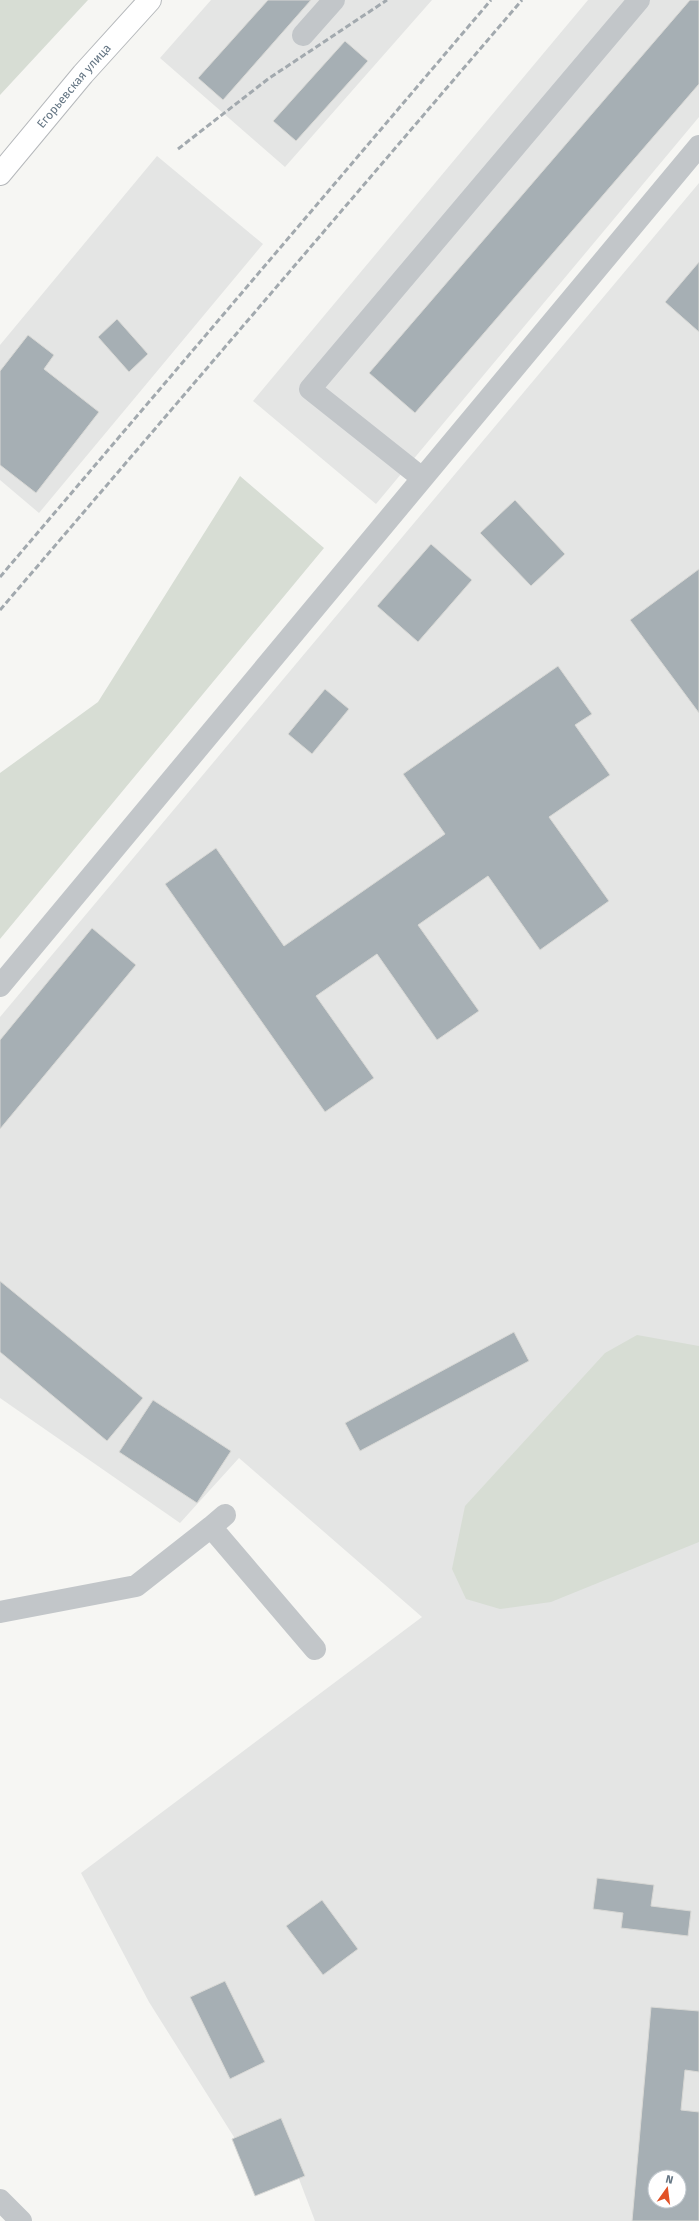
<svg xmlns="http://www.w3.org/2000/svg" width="699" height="2221" font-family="'Fira Sans',sans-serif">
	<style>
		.built { fill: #e4e5e4; fill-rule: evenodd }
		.green { fill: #d7ddd4 }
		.building { fill: #a6afb4; stroke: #d8d8d5; fill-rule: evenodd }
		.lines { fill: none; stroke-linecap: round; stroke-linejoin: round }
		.highway-casing { stroke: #b5b8bb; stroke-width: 24 }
		.minor { stroke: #c2c6c9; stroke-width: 22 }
		.highway { stroke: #fff; stroke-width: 22 }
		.rail { stroke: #a2a9ae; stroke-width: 3; stroke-dasharray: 6 3; stroke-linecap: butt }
		.labels { text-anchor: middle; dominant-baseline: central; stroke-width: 4; stroke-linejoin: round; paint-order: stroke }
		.street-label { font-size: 12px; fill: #657684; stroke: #fff }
	</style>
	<rect width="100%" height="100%" fill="#f6f6f3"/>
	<!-- built -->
	<path class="built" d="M211,0H432L285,167L160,58Z
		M588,0H699V117L376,504L253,401Z
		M157,156L263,244L39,513L0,480V345Z
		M699,183V2221H315L280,2129L239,2145L149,2002L81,1873L422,1617L239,1458L180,1523L0,1398V1017ZM655,2177H679V2201H655Z"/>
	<!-- green -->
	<path class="green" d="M0,0H88L0,95Z
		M240,476L324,548L0,939V773L98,702Z
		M637,1335L699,1346V1542L551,1602L500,1609L466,1599L452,1569L465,1506L605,1353Z"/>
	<!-- building -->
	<path class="building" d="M268,0H311L223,100L198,78Z
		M690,0H699V84L415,413L369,373Z
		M345,41L368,61L296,141L273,121Z
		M699,262V332L665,302Z
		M117,319L148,354L129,372L98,337Z
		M28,335L54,355L44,369L99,412L36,493L0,465V371Z
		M515,500L565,554L531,586L480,533Z
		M431,544L472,580L418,642L377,606Z
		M699,569V713L630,620Z
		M558,666L592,714L575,725L610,775L549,817L609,901L540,950L488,876L418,925L479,1011L437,1040L377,954L316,996L374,1078L325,1112L165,884L216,848L284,946L445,834L403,774Z
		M325,689L349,709L312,754L288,734Z
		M92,928L136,965L0,1129V1040Z
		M0,1281L143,1398L107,1441L0,1352Z
		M514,1332L529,1361L360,1451L345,1423Z
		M153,1400L231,1451L197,1503L119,1452Z
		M597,1878L654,1885L651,1906L691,1911L688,1936L621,1928L623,1913L593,1909Z
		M322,1900L358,1949L323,1975L286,1926Z
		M225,1981L265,2062L230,2079L190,1997Z
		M651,2007L699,2011V2072L685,2070L681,2110L699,2112V2221H632ZM655,2177H679V2201H655Z
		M281,2118L305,2176L255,2196L232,2139Z"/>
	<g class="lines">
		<!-- highway casing -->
		<g class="highway-casing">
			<g id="highway">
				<path id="s1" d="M0,174L83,74L150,0"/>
			</g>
		</g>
		<!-- minor -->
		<path class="minor" d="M303,35L334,0
			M422,478L310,389L639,0
			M0,986L699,146
			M211,1527L225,1515
			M0,1612L136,1586L211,1527L315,1649
			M0,2200L21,2221"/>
		<!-- highway -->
		<use href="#highway" class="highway"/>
		<!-- rail -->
		<path class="rail" d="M178,149L268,79L387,0
			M0,577L491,0
			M0,610L522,0"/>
	</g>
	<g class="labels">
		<!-- street labels -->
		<g class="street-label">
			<text stroke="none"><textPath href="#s1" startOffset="115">Егорьевская улица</textPath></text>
		</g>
	</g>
	<!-- north arrow -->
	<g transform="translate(667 2189) rotate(14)"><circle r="19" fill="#ffffff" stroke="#c1c8ce"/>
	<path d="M0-3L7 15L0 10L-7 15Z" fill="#e25227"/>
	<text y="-6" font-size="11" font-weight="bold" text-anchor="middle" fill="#657684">N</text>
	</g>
</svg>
